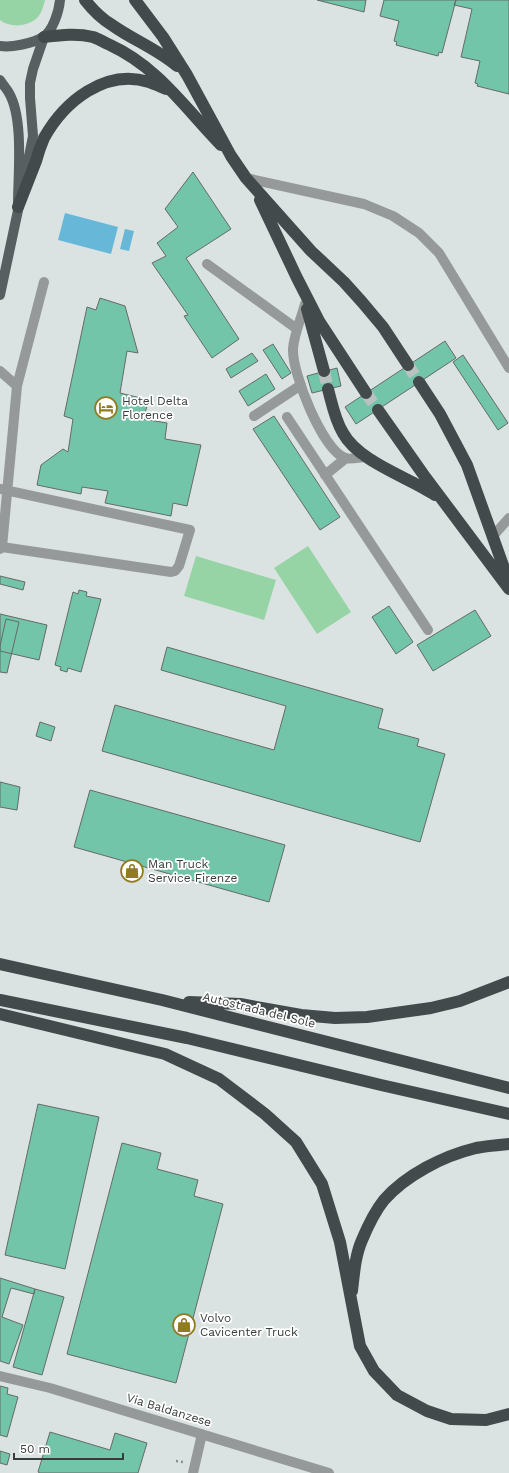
<svg xmlns="http://www.w3.org/2000/svg" width="509" height="1473" font-family="'Work Sans',sans-serif">
	<style>
		.green { fill: #96d4a5 }
		.water { fill: #67b8d8 }
		.building { fill: #72c5a9; stroke: #646b68 }
		.lines { fill: none; stroke-linecap: round; stroke-linejoin: round }
		.highway-tunnel { stroke: #bac2c1; stroke-width: 12; stroke-dasharray: 12 6; stroke-linecap: butt }
		.path { stroke: #898f8e; stroke-width: 2.5; stroke-dasharray: 2 3; stroke-linecap: butt }
		.minor { stroke: #96999a; stroke-width: 10 }
		.major { stroke: #585f60; stroke-width: 10 }
		.highway { stroke: #434a4b; stroke-width: 12 }
		.labels { text-anchor: middle; dominant-baseline: central; stroke-width: 3.5; stroke-linejoin: round; paint-order: stroke }
		.poi-label { font-size: 12px; fill: #383c3b; stroke: #fff; text-anchor: start }
		.street-label { font-size: 12px; fill: #383c3b; stroke: #fff }
	</style>
	<rect width="100%" height="100%" fill="#dae3e2"/>
	<!-- green -->
	<path class="green" d="M0,0H45C43,7 42,13 37,18C27,27 10,28 0,20Z
		M308,546L351,612L317,634L274,568Z
		M196,556L276,580L264,620L184,596Z"/>
	<!-- water -->
	<path class="water" d="M65,213L118,227L111,254L58,240Z
		M125,229L134,231L129,251L120,249Z"/>
	<!-- building -->
	<path class="building" d="M317,0H366L364,12Z
		M384,0H456L442,53L439,52L438,56L396,45L397,42L394,41L399,21L380,16Z
		M456,0H509V94L477,86L478,84L475,83L480,61L461,57L472,9L454,5Z
		M193,172L231,229L186,258L239,339L212,358L184,316L188,315L152,263L166,256L157,243L178,227L165,209Z
		M100,298L125,306L138,353L127,351L120,393L149,400L143,419L167,423L165,439L201,445L187,506L173,503L171,516L105,503L108,491L82,487L81,494L37,485L41,465L63,449L68,452L73,419L64,416L87,307L96,310Z
		M445,341L456,358L356,424L345,407Z
		M273,344L291,373L282,379L263,350Z
		M252,353L258,361L231,378L226,369Z
		M463,355L508,423L498,430L453,362Z
		M337,368L341,386L312,393L307,376Z
		M266,374L275,389L248,406L239,391Z
		M274,416L340,517L320,530L253,429Z
		M0,576L25,582L23,590L0,584Z
		M79,590L87,592L86,596L101,599L81,672L68,668L67,672L60,670L61,667L55,665L73,592L78,594Z
		M389,606L413,642L396,654L372,617Z
		M475,610L491,636L433,671L417,645Z
		M0,614L47,625L39,660L0,651Z
		M6,619L19,622L7,673L0,672V646Z
		M167,647L383,709L378,728L419,739L417,746L445,754L420,842L102,751L115,705L274,750L286,706L161,670Z
		M40,722L55,727L51,741L36,736Z
		M0,782L20,787L17,810L0,807Z
		M90,790L285,845L269,902L74,847Z
		M38,1104L99,1117L65,1269L5,1255Z
		M122,1143L161,1153L157,1169L198,1180L194,1196L223,1204L176,1383L67,1354Z
		M0,1278L35,1289L34,1294L11,1288L2,1317L23,1325L9,1364L0,1361Z
		M35,1289L64,1297L42,1375L13,1367Z
		M0,1386L8,1388L7,1394L18,1397L7,1437L0,1435Z
		M50,1432L110,1450L115,1433L147,1443L138,1473H40L38,1472Z
		M0,1451L10,1454L7,1465L0,1463Z"/>
	<g class="lines">
		<!-- highway-tunnel -->
		<path class="highway-tunnel" d="M408,365L419,382
			M324,371L328,389
			M366,393L378,410"/>
		<!-- path -->
		<path class="path" d="M176,1461L183,1462"/>
		<!-- minor -->
		<path class="minor" d="M246,178L364,204L393,216L419,233L439,253L509,368
			M207,264L297,329
			M305,304C301,319 294,334 293,349C292,373 322,449 345,458C350,460 360,457 366,457
			M0,371L17,386
			M254,416L301,385
			M287,417L428,630
			M325,475L346,458
			M0,489L190,530L179,566L175,571L171,572L2,547
			M493,536L509,518
			M0,549L2,547L17,386L44,282
			M0,1376L50,1388L329,1473
			M193,1473L202,1434"/>
		<!-- major -->
		<path class="major" d="M0,46C11,48 34,43 43,37C53,31 59,11 60,0
			M0,80C3,85 7,89 9,93C24,119 18,174 18,204
			M25,177L33,136L30,98V83L33,69L44,37
			M0,295L20,201"/>
		<!-- highway -->
		<path class="highway" d="M85,0C92,9 102,19 112,25C133,40 157,49 177,66
			M135,0L163,37L187,75L231,156L246,178L311,251L344,282L362,302L383,327L408,365
			M44,37C61,35 77,33 93,37C99,39 105,43 110,45C158,67 185,108 221,145
			M260,200L297,278L319,321L366,393
			M18,207C24,192 30,176 36,161C38,154 41,145 44,138C64,102 105,68 149,82C155,84 161,87 166,89
			M307,309L324,371
			M419,382L440,414L467,465L509,582
			M328,389C332,404 335,420 343,433C359,462 408,477 435,495
			M378,410L423,474L509,589
			M0,964L162,1000L509,1088
			M0,1000L187,1038L381,1085L509,1114
			M189,1002L240,1004L301,1015L335,1018L367,1017L431,1008L460,1001L509,982
			M0,1014L165,1054L219,1079L265,1114L296,1142L322,1184L340,1242L360,1346L374,1371L397,1395L427,1411L451,1419L486,1420L509,1414
			M352,1291C354,1274 355,1256 362,1240C367,1228 376,1210 384,1200C406,1175 443,1156 476,1148C486,1146 498,1145 509,1144"/>
	</g>
	<!-- icons -->
	<defs>
		<g id="hotel-ring" transform="scale(1.15)"><circle r="9.5" fill="#fff" stroke="#907b21" stroke-width="1.5"/><path d="M-6-4.5h1.5V1H6V5H4.5V3h-9V5H-6ZM-4 0a1.8 1.8 0 1 1 3.6 0ZM.5 0V-2.5h3Q6-2.5 6 0Z" fill="#907b21"/></g>
		<g id="shop-ring" transform="scale(1.15)"><circle r="9.5" fill="#fff" stroke="#907b21" stroke-width="1.5"/><path d="M-5-2.5h2.3a2.7 3.5 0 0 1 5.4 0H5L5.5 6h-11ZM-1.5-2.5h3a1.5 2.3 0 0 0-3 0Z" fill="#907b21"/></g>
	</defs>
	<g fill-rule="evenodd">
		<use href="#hotel-ring" x="106" y="408"/>
		<use href="#shop-ring" x="132" y="871"/>
		<use href="#shop-ring" x="184" y="1325"/>
	</g>
	<g class="labels">
		<!-- poi labels -->
		<g class="poi-label">
			<text x="122" y="401">Hotel Delta<tspan x="122" dy="14">Florence</tspan></text>
			<text x="148" y="864">Man Truck<tspan x="148" dy="14">Service Firenze</tspan></text>
			<text x="200" y="1318">Volvo<tspan x="200" dy="14">Cavicenter Truck</tspan></text>
		</g>
		<!-- street labels -->
		<g class="street-label">
			<text transform="translate(259 1010) rotate(14)">Autostrada del Sole</text>
			<text transform="translate(169 1410) rotate(17)">Via Baldanzese</text>
		</g>
	</g>
	<!-- scale -->
	<path d="M14 1453v6h109v-6" fill="none" stroke="#383c3b" stroke-width="2"/>
	<text x="20" y="1453" font-size="12" fill="#383c3b" stroke="#ffffff" stroke-width="3" paint-order="stroke">50 m</text>
</svg>
